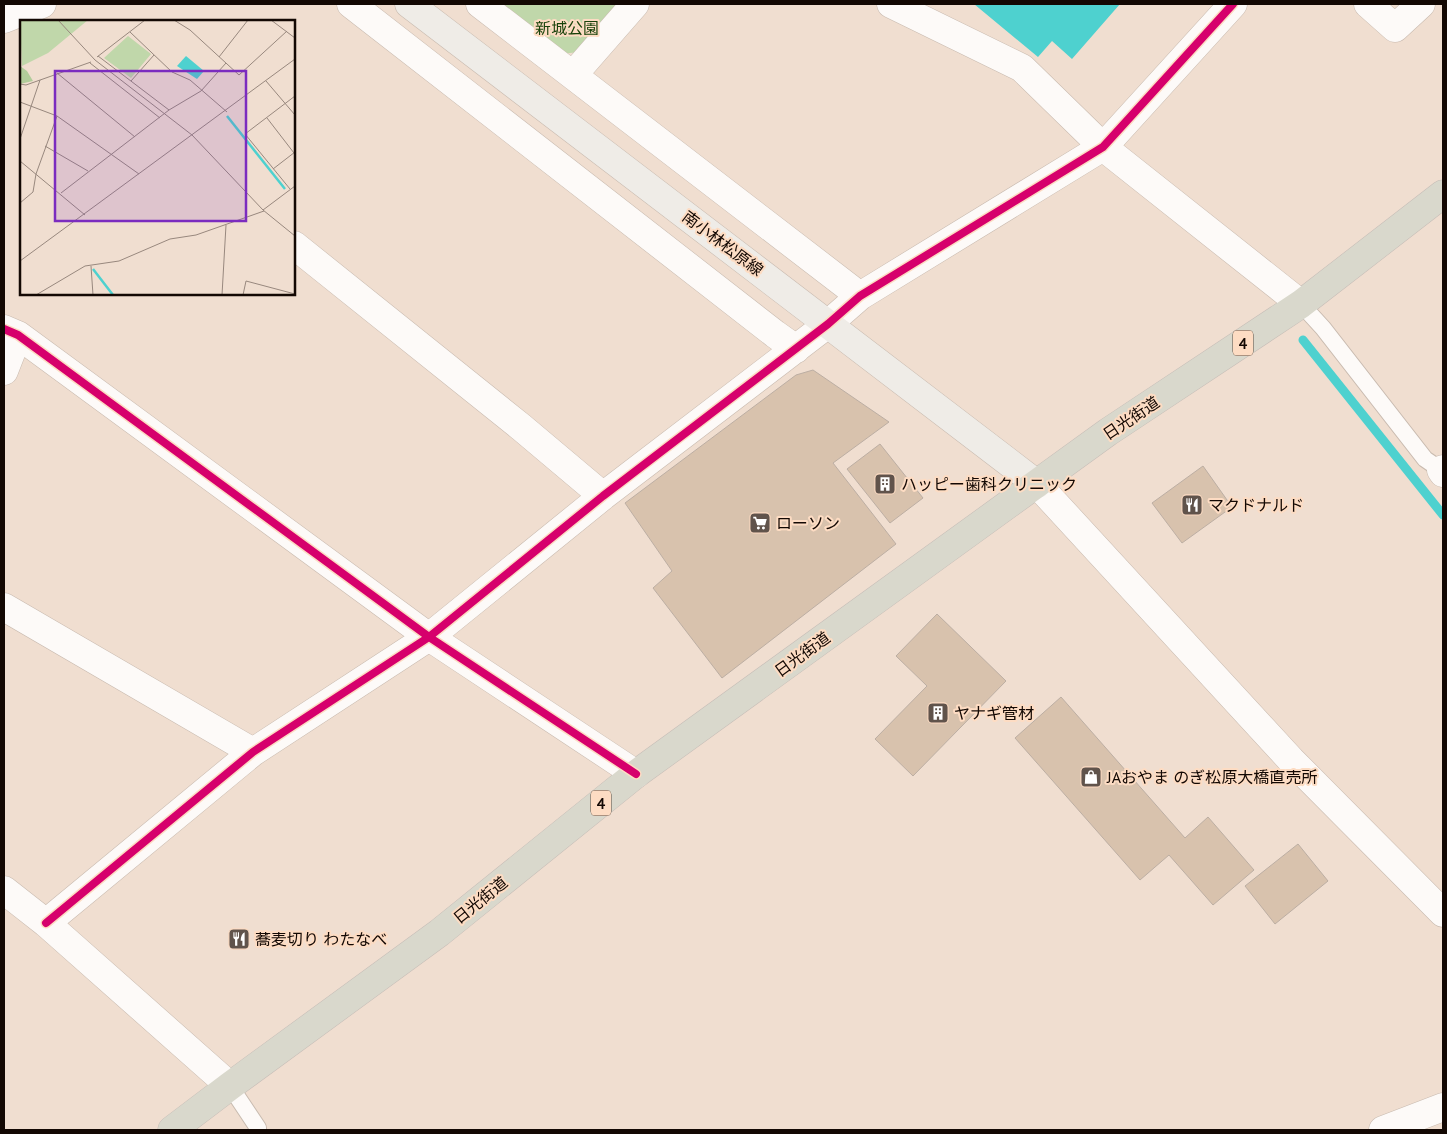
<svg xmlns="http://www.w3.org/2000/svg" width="1447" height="1134" font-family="'PT Sans','Noto Sans JP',sans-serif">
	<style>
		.green { fill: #c0d7aa }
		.water { fill: #4ed1cf }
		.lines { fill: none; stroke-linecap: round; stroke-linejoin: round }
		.stream { stroke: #4ed1cf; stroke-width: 9 }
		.building { fill: #d8c2ad; stroke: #bcaea3 }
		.service-casing { stroke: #c8baaf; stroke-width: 18 }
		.minor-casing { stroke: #c8baaf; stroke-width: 29 }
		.tertiary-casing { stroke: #c8baaf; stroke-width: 29 }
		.secondary-casing { stroke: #c8baaf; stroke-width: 29 }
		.trunk-casing { stroke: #c6bdb7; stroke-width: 29 }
		.service { stroke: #fdfaf8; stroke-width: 16 }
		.minor { stroke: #fdfaf8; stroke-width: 28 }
		.tertiary { stroke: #fdfaf8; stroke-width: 28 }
		.secondary { stroke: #efece7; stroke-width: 28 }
		.trunk { stroke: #d9d8cc; stroke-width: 28 }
		.cycleway-casing { stroke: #fddcc3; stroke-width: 11 }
		.cycleway { stroke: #d6006c; stroke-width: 8 }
		.labels { text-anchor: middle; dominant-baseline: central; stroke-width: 4; stroke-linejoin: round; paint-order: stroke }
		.shield { fill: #fddcc3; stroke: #59483d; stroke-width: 1 }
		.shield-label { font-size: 15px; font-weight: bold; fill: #130803 }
		.park-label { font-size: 16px; fill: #18420a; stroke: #fddcc3 }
		.street-label { font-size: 16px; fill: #130803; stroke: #fddcc3 }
		.poi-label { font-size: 16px; fill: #130803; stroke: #fddcc3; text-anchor: start }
		.inset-river { fill: none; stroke: #4ed1cf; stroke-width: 2.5 }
		.inset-road { fill: none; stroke: #98887e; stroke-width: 1 }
		.view { fill: #7b2cbf; fill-opacity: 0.15; stroke: #7b2cbf; stroke-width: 2.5 }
		.inset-edge { fill: none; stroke: #130803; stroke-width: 2.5 }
	</style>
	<rect width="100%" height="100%" fill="#f0ded0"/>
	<!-- green -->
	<path class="green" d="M500,4H621L579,52L561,54Z"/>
	<!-- water -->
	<path class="water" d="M974,4H1120L1072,59L1052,41L1038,57Z"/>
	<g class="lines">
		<!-- stream -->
		<path class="stream" d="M1303,340L1443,515"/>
	</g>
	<!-- building -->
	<path class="building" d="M813,370L889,422L833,463L896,544L722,678L653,588L672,571L625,503L796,375Z
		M880,444L923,498L890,523L847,469Z
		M1203,466L1232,507L1182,543L1152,503Z
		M937,614L1006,681L913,776L875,739L927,686L896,656Z
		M1061,697L1185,838L1208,817L1254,870L1213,905L1169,855L1140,880L1015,738Z
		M1298,844L1328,881L1275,924L1245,886Z"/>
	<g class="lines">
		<!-- service casing -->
		<g class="service-casing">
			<path id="service" d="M1301,304L1323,328L1425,459L1441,470
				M230,1086L258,1128V1130"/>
		</g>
		<!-- minor casing -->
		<g class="minor-casing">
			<path id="minor" d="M351,4L775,334L796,349
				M480,4L860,296
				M891,4L1022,68L1103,147L1301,304
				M1368,4L1395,28L1421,4
				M4,19L42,4
				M573,75L635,4
				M294,245L521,427L603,496
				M4,329L18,335L429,637L636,774
				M4,371L18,335
				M1443,469L1441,470L1443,473
				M4,607L253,752
				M4,890L46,923L230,1086
				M46,923L253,752L429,637L603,496L828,324L860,296L1103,147L1233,4
				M1383,1130L1443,1107"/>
		</g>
		<!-- tertiary casing -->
		<g class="tertiary-casing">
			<path id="tertiary" d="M1037,484L1291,760L1443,913"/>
		</g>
		<!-- secondary casing -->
		<g class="secondary-casing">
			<path id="secondary" d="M409,4L1037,484"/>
		</g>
		<!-- trunk casing -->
		<g class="trunk-casing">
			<path id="trunk" d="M172,1130L230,1086L439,933L636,774L1108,432L1301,304L1443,194"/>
		</g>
		<!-- service -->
		<use href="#service" class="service"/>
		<!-- minor -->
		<use href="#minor" class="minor"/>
		<!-- tertiary -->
		<use href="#tertiary" class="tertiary"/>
		<!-- secondary -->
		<use href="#secondary" class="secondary"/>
		<!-- trunk -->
		<use href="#trunk" class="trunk"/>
		<!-- cycleway casing -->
		<g class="cycleway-casing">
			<path id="cycleway" d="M4,329L18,335L429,637L636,774
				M46,923L253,752L429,637L603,496L828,324L860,296L1103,147L1233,4"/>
		</g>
		<!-- cycleway -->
		<use href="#cycleway" class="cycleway"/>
	</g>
	<!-- icons -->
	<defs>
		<g id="building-square" transform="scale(1.125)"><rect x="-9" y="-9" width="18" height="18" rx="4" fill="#60534b" stroke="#fddcc3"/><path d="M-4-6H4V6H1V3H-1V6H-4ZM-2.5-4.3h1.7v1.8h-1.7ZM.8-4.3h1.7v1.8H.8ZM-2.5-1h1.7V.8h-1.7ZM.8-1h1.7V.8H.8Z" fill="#fff"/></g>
		<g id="restaurant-square" transform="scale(1.125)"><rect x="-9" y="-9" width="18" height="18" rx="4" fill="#60534b" stroke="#fddcc3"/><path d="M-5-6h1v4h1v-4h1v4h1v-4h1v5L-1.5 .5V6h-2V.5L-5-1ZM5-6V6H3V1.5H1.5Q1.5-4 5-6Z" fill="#fff"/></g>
		<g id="supermarket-square" transform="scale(1.125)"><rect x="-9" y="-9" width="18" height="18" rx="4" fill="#60534b" stroke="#fddcc3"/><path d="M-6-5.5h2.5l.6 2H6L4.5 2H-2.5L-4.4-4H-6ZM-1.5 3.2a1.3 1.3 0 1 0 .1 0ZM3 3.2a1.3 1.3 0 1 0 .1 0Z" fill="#fff"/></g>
		<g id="shop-square" transform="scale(1.125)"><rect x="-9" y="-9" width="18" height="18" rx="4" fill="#60534b" stroke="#fddcc3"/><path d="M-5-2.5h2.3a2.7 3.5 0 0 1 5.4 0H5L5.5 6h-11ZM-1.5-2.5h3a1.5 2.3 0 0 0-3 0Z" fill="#fff"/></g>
	</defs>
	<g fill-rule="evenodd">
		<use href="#building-square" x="885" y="484"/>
		<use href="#restaurant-square" x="1192" y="505"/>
		<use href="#supermarket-square" x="760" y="523"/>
		<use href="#building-square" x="938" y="713"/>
		<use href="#shop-square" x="1091" y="777"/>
		<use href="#restaurant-square" x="239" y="939"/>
	</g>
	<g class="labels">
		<!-- shield labels -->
		<g class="shield">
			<rect x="1233" y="330.5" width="20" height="25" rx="4"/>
			<rect x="591" y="790.5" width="20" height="25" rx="4"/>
		</g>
		<g class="shield-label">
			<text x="1243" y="343">4</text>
			<text x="601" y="803">4</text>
		</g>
		<!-- park labels -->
		<g class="park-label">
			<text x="567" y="28">新城公園</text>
		</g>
		<!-- street labels -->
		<g class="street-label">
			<text transform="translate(723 243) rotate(37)">南小林松原線</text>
			<text transform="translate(1131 418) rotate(-34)">日光街道</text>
			<text transform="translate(802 654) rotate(-36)">日光街道</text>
			<text transform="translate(480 900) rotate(-39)">日光街道</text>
		</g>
		<!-- poi labels -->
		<g class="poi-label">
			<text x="901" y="484">ハッピー歯科クリニック</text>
			<text x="1208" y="505">マクドナルド</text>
			<text x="776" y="523">ローソン</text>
			<text x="954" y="713">ヤナギ管材</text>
			<text x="1107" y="777">JAおやま のぎ松原大橋直売所</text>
			<text x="255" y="939">蕎麦切り わたなべ</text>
		</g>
	</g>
	<!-- overview -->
	<g transform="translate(20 20)">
		<rect width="275" height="275" fill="#f0ded0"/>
		<path d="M0,0H68L28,33L2,46ZM108,16L131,34L111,58L84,38Z" fill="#c0d7aa"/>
		<path d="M0,46L7,51L13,61L0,64Z" fill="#b1cc9a"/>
		<path d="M166,36L184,51L177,59L157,46Z" fill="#4ed1cf"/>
		<path class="inset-river" d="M207,96L265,169M73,249L93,275"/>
		<path class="inset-road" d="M38,0L75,40L172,115M154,0L170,10L219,55L267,11M251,0L275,18M110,12L152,52L170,60L207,92M78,36L149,90M77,37L125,0M199,37L228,0M70,43L140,98M37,53L115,117M111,61L134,35M246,61L275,95M0,64L6,65L71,42M0,82L37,96L119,154M247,98L274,133M172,115L243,190L275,216M0,119L20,60M25,126L68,151M0,141L65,195M253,149L275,132M270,169L225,114L275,76M41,173L149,90L181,71L206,43M0,183L13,172L16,154L37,96M243,190L275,166M0,241L275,39M71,246L73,275M16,275L65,246L99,241L150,219L176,215L244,191M202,275L206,205M223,275L226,261L275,274"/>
		<path class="view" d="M35,51H226V201H35Z"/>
		<rect width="275" height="275" class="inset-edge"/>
	</g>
	<!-- border -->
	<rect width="1447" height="1134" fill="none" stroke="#130803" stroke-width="10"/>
</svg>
